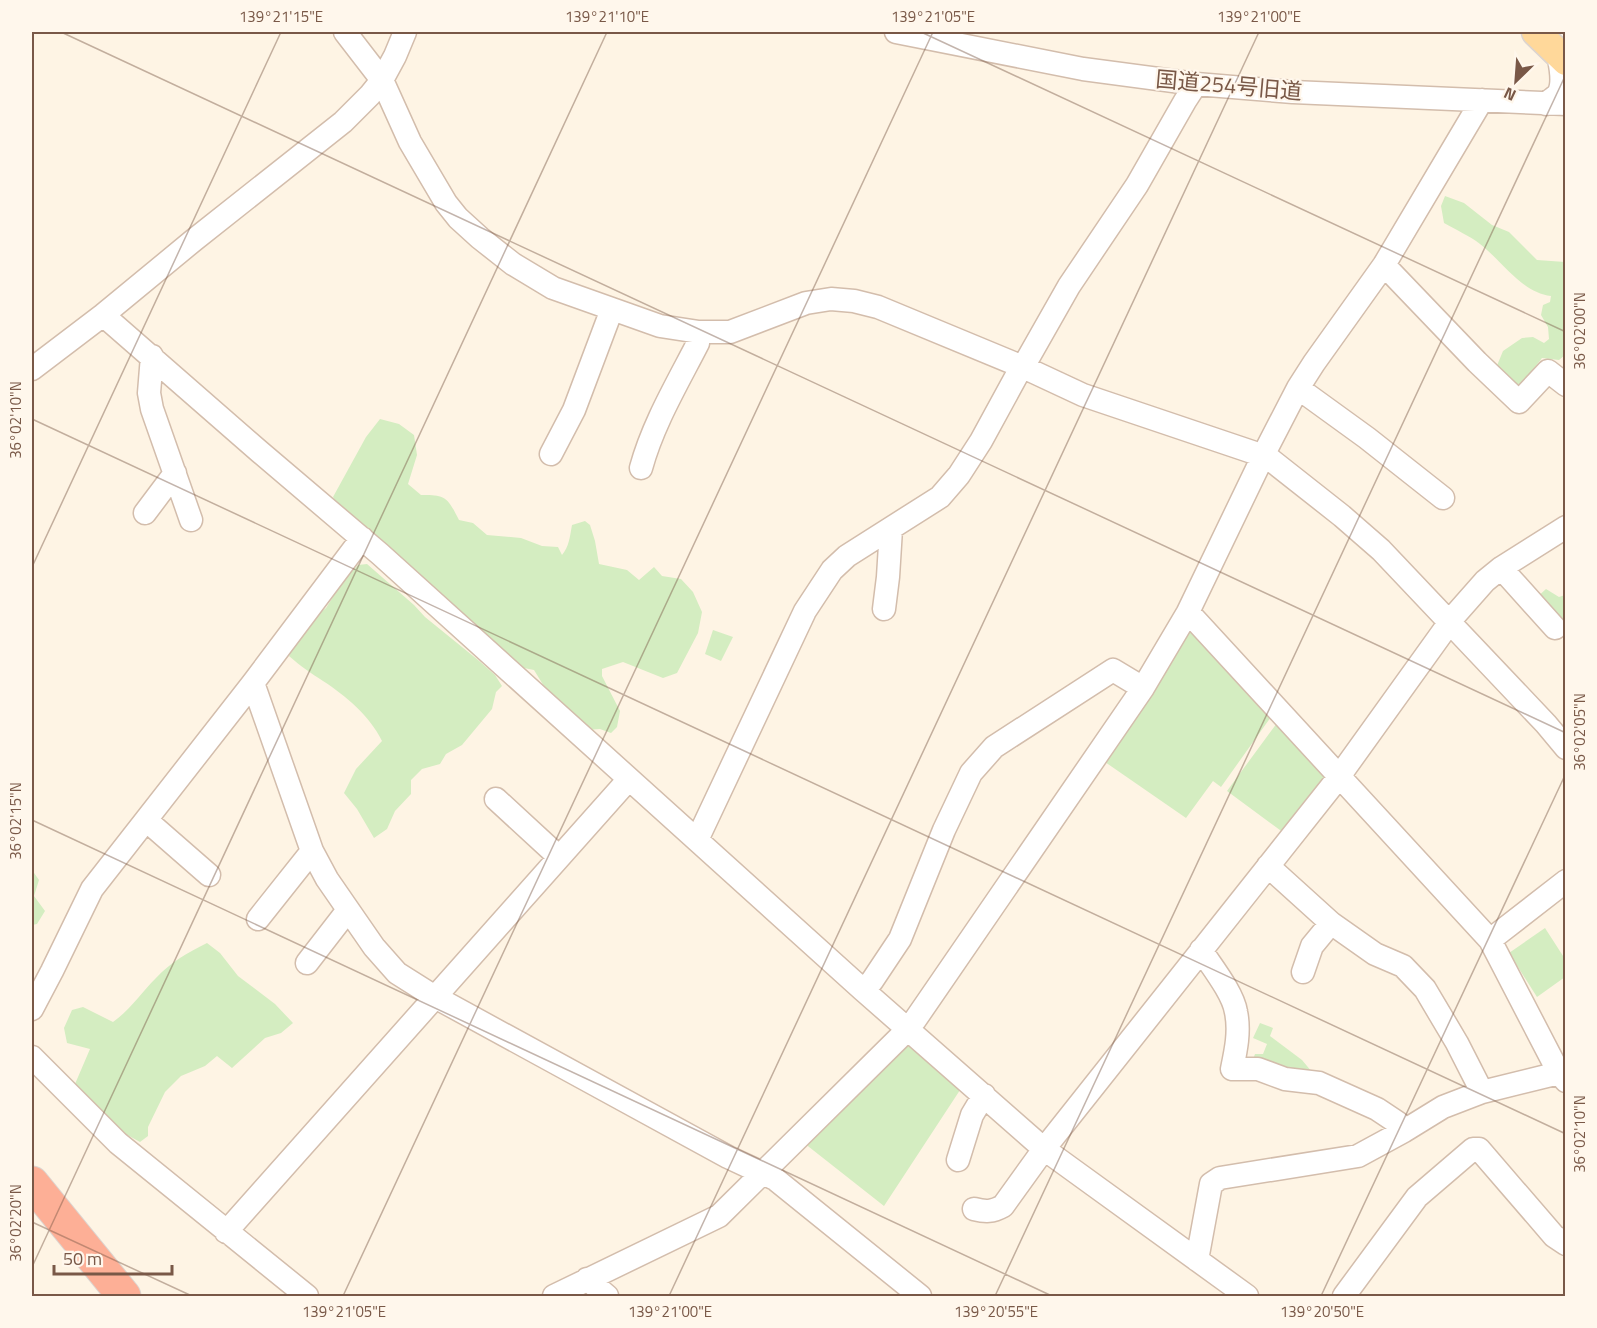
<svg xmlns="http://www.w3.org/2000/svg" width="1597" height="1328" font-family="'Titillium Web','Noto Sans JP',sans-serif">
	<style>
		.green { fill: #d4edc1 }
		.lines { fill: none; stroke-linecap: round; stroke-linejoin: round }
		.minor-casing { stroke: #d3bdac; stroke-width: 25 }
		.major-casing { stroke: #dcd4cf; stroke-width: 31 }
		.highway-casing { stroke: #dcd4cf; stroke-width: 35 }
		.minor { stroke: #fff; stroke-width: 22 }
		.major { stroke: #ffd89a; stroke-width: 28 }
		.highway { stroke: #fdaf96; stroke-width: 33 }
		.ticks { fill: none; stroke: #795847; stroke-width: 1.5; stroke-opacity: 0.45 }
		.labels { text-anchor: middle; dominant-baseline: central; stroke-width: 4.5; stroke-linejoin: round; paint-order: stroke }
		.street-label { font-size: 22px; fill: #795847; stroke: #fff7ec }
		.neatline { fill: none; stroke: #795847; stroke-width: 2 }
		.ticks-label { font-size: 15px; text-anchor: middle; fill: #795847 }
	</style>
	<rect width="100%" height="100%" fill="#fef4e4"/>
	<!-- green -->
	<path class="green" d="M1445,196L1464,203L1492,225L1509,232L1537,260L1565,262V355L1559,360L1542,358L1522,384H1511L1496,368L1503,351L1522,338L1533,337L1544,343L1549,339L1548,327L1541,315L1543,305L1550,302L1551,296C1522,293 1502,261 1480,244C1470,236 1456,230 1444,223L1441,206Z
		M380,419L399,424L414,435L417,455L408,484L421,495C447,494 448,499 459,520L473,523L487,535L521,538L542,546L558,547L562,555C569,547 570,536 572,525L585,521L590,525L595,541L599,564L627,570L639,580L654,567L662,576L681,579L693,592L702,612L698,633L677,673L663,678L623,662L602,669V676L620,711L617,727L611,733L600,729L585,730L550,696L534,670L519,667L476,629L464,614L344,515L333,497L366,437Z
		M367,564L414,605L425,617L478,660L495,675L502,686L496,692L492,709L462,745L446,754L440,764L422,769L411,780V794L395,811L387,829L374,838L357,809L344,793L356,769L382,741C370,716 346,696 323,681C311,673 300,666 289,656L294,645L315,617L326,608L343,581L358,565Z
		M1546,589L1559,597L1565,595V620L1562,621L1535,599Z
		M713,630L733,637L721,661L705,654Z
		M1198,631L1273,714L1221,787L1213,781L1186,818L1105,762L1185,632Z
		M1277,723L1329,773L1284,833L1227,791Z
		M32,870L39,880L34,896L45,911L37,924L32,925Z
		M1545,928L1565,959V977L1537,997L1509,953Z
		M207,943L220,953L238,976L275,1004L293,1023L281,1033L265,1038L232,1068L217,1056L205,1066L181,1076L165,1092L148,1127V1136L140,1142L113,1127L75,1084L90,1049L67,1043L64,1028L72,1010L83,1007L113,1022C130,1010 141,993 156,978C171,962 187,953 207,943Z
		M1260,1023L1273,1028L1270,1036L1302,1060L1317,1078L1248,1072L1255,1054H1263L1267,1044L1253,1038Z
		M909,1038L962,1087L884,1206L804,1143Z"/>
	<g class="lines">
		<!-- minor casing -->
		<g class="minor-casing">
			<path id="minor" d="M345,32L382,80L410,142L446,203L458,218L480,238L513,264L553,288L660,326L699,332H730L806,303L831,299L854,301L878,307L1023,367L1083,395L1264,456L1271,460L1342,516L1381,550L1546,724L1566,748
				M896,32L1083,69L1196,84L1293,92L1566,104
				M1546,104C1549,101 1555,97 1558,94C1565,83 1560,65 1558,54
				M1384,265L1477,362L1519,402L1548,371L1566,385
				M103,315L260,452L380,554L863,990L1044,1149L1247,1296
				M152,356L149,393L152,409L191,520
				M32,369L103,315L194,240L343,122L370,95L382,80L395,56L405,32
				M1298,388L1367,438L1443,498
				M551,454L574,410L612,309
				M641,468C653,424 677,384 698,343L699,332
				M145,513L175,473
				M1501,568L1555,628
				M884,609L888,577L891,529
				M1188,612L1490,940L1559,1073L1566,1081
				M253,683L312,851L327,879L374,947L397,973L435,997L728,1157L775,1179L920,1296
				M496,799L559,857
				M146,820L209,875
				M697,840L805,611L832,570L847,556L940,497L959,475L981,441L1017,375L1023,367L1069,286L1137,185L1185,101L1196,84
				M1268,866L1331,923L1375,954L1403,966L1425,989L1457,1043L1482,1092
				M258,919L312,851
				M1490,940L1566,881
				M1201,950C1212,967 1233,993 1236,1012C1240,1031 1236,1050 1232,1069H1258L1285,1079L1319,1083L1377,1109L1398,1123L1404,1131
				M307,963L348,910
				M1303,972L1312,946L1331,923
				M863,990L872,981L900,939L944,830L971,773L994,747L1113,670L1143,688
				M32,1009L52,971L92,889L253,683L362,538
				M32,1057L118,1143L307,1296
				M958,1160L972,1115L984,1095
				M974,1209C986,1212 992,1212 1003,1206L1044,1149L1335,782L1455,615L1485,581L1501,568L1566,527
				M226,1232L629,779
				M1197,1260L1211,1184L1220,1178L1358,1156L1404,1131L1443,1107L1482,1092L1559,1073
				M587,1279L607,1296
				M554,1296L719,1216L899,1038L915,1020L1143,688L1188,612L1268,446L1298,388L1314,363L1384,265L1482,100
				M1344,1296L1417,1197L1473,1149H1479L1554,1236L1566,1244"/>
		</g>
		<!-- major casing -->
		<g class="major-casing">
			<path id="major" d="M1536,32L1566,61"/>
		</g>
		<!-- highway casing -->
		<g class="highway-casing">
			<path id="highway" d="M32,1183L124,1296"/>
		</g>
		<!-- minor -->
		<use href="#minor" class="minor"/>
		<!-- major -->
		<use href="#major" class="major"/>
		<!-- highway -->
		<use href="#highway" class="highway"/>
	</g>
	<!-- ticks -->
	<path class="ticks" d="M61,32L1566,733M921,32L1566,332M32,419L1566,1134M32,567L281,32M32,820L1052,1296M32,1222L192,1296M32,1267L607,32M343,1296L933,32M669,1296L1259,32M995,1296L1566,74M1321,1296L1566,773"/>
	<g class="labels">
		<!-- street labels -->
		<g class="street-label">
			<text transform="translate(1229 85) rotate(5)">国道254号旧道</text>
		</g>
	</g>
	<!-- border -->
	<rect width="1597" height="1328" fill="none" stroke="#fff7ec" stroke-width="66"/>
	<!-- north arrow -->
	<g transform="translate(1516 81) rotate(205)" stroke="#fff7ec" stroke-width="4.5" paint-order="stroke">
	<path d="M0-4.5L10 22L0 15L-10 22Z" fill="#795847"/>
	<text y="-9" font-size="16" font-weight="bold" text-anchor="middle" fill="#795847">N</text>
	</g>
	<!-- scale -->
	<path d="M54 1265v9h118v-9" fill="none" stroke="#795847" stroke-width="3"/>
	<text x="63" y="1265" font-size="18" fill="#795847" stroke="#fff7ec" stroke-width="4.5" paint-order="stroke">50 m</text>
	<rect x="33" y="33" width="1531" height="1262" class="neatline"/>
	<g class="ticks-label">
		<text x="281" y="22">139°21'15"E</text>
		<text x="607" y="22">139°21'10"E</text>
		<text x="933" y="22">139°21'05"E</text>
		<text x="1259" y="22">139°21'00"E</text>
		<text transform="translate(1580 331) rotate(-90)" y="5">36°02'00"N</text>
		<text transform="translate(16 420) rotate(-90)" y="5">36°02'10"N</text>
		<text transform="translate(1580 732) rotate(-90)" y="5">36°02'05"N</text>
		<text transform="translate(16 821) rotate(-90)" y="5">36°02'15"N</text>
		<text transform="translate(1580 1134) rotate(-90)" y="5">36°02'10"N</text>
		<text transform="translate(16 1223) rotate(-90)" y="5">36°02'20"N</text>
		<text x="344" y="1317">139°21'05"E</text>
		<text x="670" y="1317">139°21'00"E</text>
		<text x="996" y="1317">139°20'55"E</text>
		<text x="1322" y="1317">139°20'50"E</text>
	</g>
</svg>
